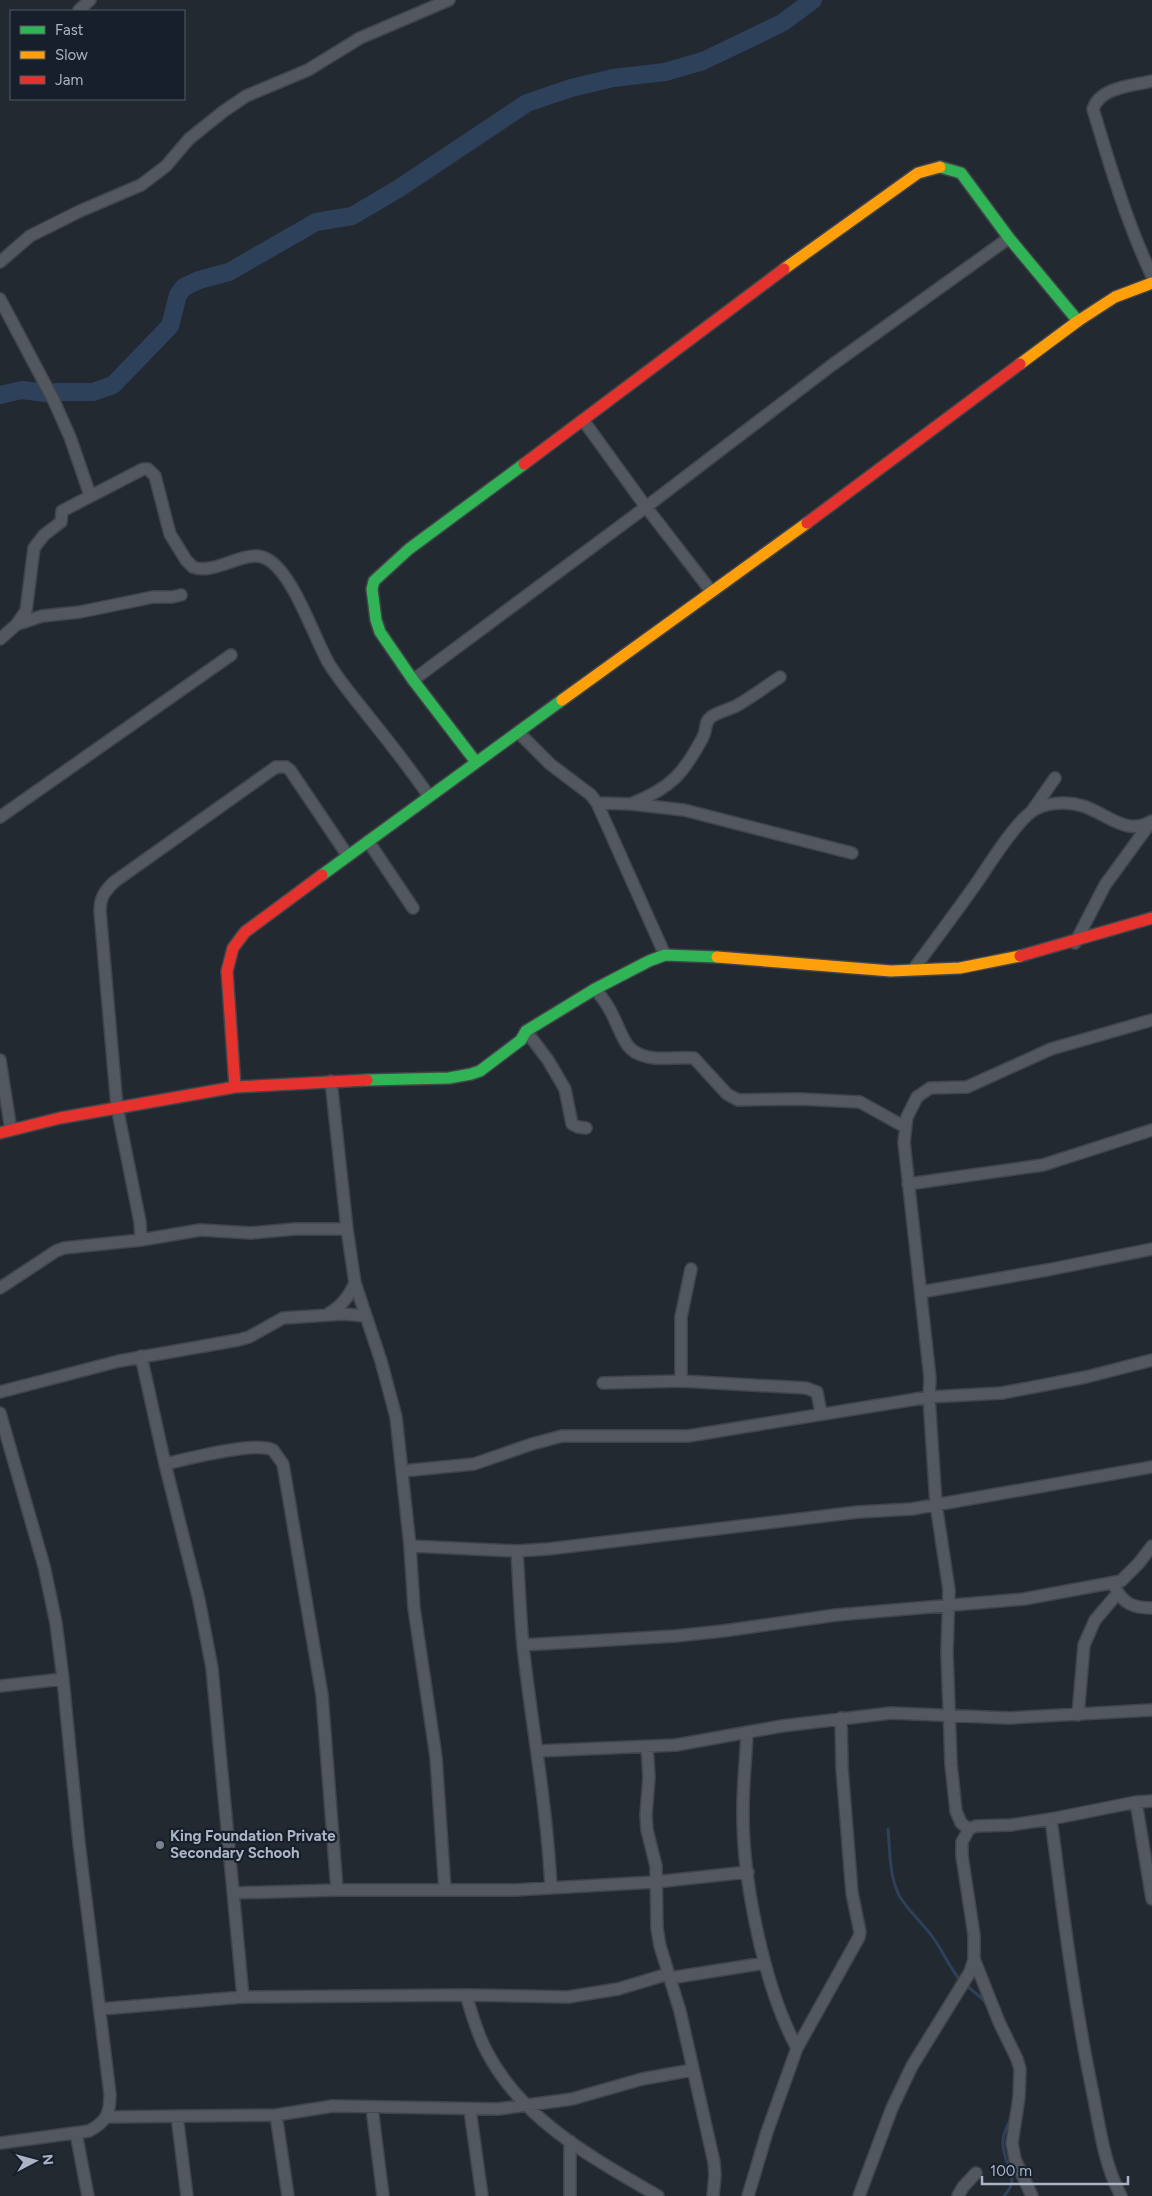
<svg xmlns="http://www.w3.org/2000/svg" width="1152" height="2196" font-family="Figtree,sans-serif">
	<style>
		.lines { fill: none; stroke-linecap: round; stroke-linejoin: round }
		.stream { stroke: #2e415b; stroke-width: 3 }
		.river { stroke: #2e415b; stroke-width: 18 }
		.street-casing { stroke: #40454b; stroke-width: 14 }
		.fast-casing { stroke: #40454b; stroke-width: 14 }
		.slow-casing { stroke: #40454b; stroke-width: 14 }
		.jam-casing { stroke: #40454b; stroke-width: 14 }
		.street { stroke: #525760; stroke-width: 11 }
		.fast { stroke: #30b455; stroke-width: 11 }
		.slow { stroke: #ff9f0a; stroke-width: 11 }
		.jam { stroke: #e5322d; stroke-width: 11 }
		.poi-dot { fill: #7b8390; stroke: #171f2b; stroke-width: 2 }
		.labels { text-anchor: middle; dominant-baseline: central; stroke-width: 4.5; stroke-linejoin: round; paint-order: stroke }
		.poi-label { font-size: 15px; font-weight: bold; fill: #aab4c4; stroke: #171f2b; text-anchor: start }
	</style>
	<rect width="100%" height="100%" fill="#232930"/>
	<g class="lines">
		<!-- stream -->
		<path class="stream" d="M888,1829C890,1850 889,1877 900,1897C909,1912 924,1924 934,1939C944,1953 950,1969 961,1981
			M966,1985L986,2002
			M1004,2196C1022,2177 1004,2167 1003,2145C1002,2135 1007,2127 1011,2118"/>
		<!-- river -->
		<path class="river" d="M56,392H93L113,385L170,326L178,295L184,287L199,280L229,272L316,222L352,216L398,189L527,103L571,88L613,78L665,72L703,61L782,23L813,0
			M0,395L22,390L45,393"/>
		<!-- street casing -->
		<g class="street-casing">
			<path id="street" d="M79,10L90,0
				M1152,81C1132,86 1100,87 1093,109C1110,166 1127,223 1152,276
				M0,262L30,236L80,211L141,185L166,166L189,139L224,111L246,96L308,70L360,38L449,0
				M0,299L53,399L70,437L90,495
				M583,420L646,507L711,591
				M18,624L42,616L80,612L153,597H172L181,595
				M0,639L16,625L26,611L34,548L44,535L61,522L62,511L143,469H148L155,476L170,534L186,560L193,567C215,576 247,547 267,559C293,573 313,635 328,662C340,682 355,699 369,717C390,743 410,769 429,796
				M413,680L646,507L832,365L1009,238
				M518,732L550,764L591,795L597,803L665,955
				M597,803L631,804L684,810L852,853
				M633,803C671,788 684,773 703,737C707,730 704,722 711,717C717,712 728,710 736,706C752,697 765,687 780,677
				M1032,811L1055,778
				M0,817L231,655
				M368,841L413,908
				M1075,943L1105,885L1151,822
				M913,970C935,940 957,911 978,881C990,863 1014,825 1031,812C1045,802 1067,801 1083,806C1106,813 1127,837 1152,821
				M595,989C603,998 609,1007 614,1018C625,1041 626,1055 655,1058C668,1059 681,1057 694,1058L727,1094L738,1100L800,1099L860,1102L905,1127
				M526,1031L548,1060L565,1089L572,1124L578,1127L586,1128
				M0,1060L11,1130
				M331,1081L347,1229L355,1283L381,1361L396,1417L410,1546L414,1608L436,1757L445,1890
				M908,1184L1043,1165L1152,1130
				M141,1240L140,1222L117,1107L100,911C100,897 105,891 114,882L276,767H286L290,770L348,856
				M0,1288L56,1251L64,1248L141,1240L200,1230L251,1233L295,1229H347
				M921,1292L1047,1270L1152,1249
				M328,1314C341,1306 348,1298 355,1283
				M141,1356L165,1464L199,1600L212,1668L243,1997
				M681,1381V1317L691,1269
				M603,1383L681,1381L806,1388L817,1392L821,1413
				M0,1392L119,1361L238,1340L249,1337L283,1318L344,1314L365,1316
				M0,1413L44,1566L56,1623L63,1679L79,1843L110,2094C110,2114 107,2121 89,2131L0,2143
				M165,1464C187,1459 254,1441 273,1450L283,1464L322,1695L337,1890
				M402,1471L474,1464L532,1444L562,1436H688L929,1397L1002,1393L1086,1377L1152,1360
				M410,1546L517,1551L548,1549L858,1512L912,1509L1152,1467
				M517,1551C519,1582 520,1614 523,1646C532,1727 547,1806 551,1888
				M1115,1587C1123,1604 1134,1608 1152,1608
				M523,1645L675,1636L723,1631L836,1615L1024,1599L1121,1581L1139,1563L1152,1546
				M0,1686L63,1679
				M1078,1715L1084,1645L1095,1620L1118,1593
				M747,1732C746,1758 743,1783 743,1809C742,1879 764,1987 797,2048
				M647,1747L649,1777L646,1815L647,1830L656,1866L657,1928L660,1946L680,2011L714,2162L715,2175L713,2196
				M538,1751L676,1745L782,1726L891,1713L1009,1718L1152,1710
				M1136,1802L1152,1899
				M1051,1819C1063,1911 1074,2003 1093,2094C1100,2129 1104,2164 1121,2196
				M969,1829L961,1823L956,1811L951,1764L947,1652L949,1590L936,1504L929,1397L930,1378L904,1142L907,1117L917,1097L930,1088L967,1087L1051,1049L1152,1020
				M234,1893L337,1890H515L655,1882L748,1872
				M974,1959L999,2022L1017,2059L1020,2069L1019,2097L1012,2143L1015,2159L1032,2196
				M670,1978L765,1963
				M466,1995C472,2014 477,2034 487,2052C523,2121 593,2158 658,2196
				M101,2009L243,1997L466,1995L568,1997L618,1989L668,1974
				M372,2108L383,2196
				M470,2110L482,2196
				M276,2115L288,2196
				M177,2116L187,2196
				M107,2117L276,2115L333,2106L498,2109L572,2099L642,2079L692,2070
				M76,2133L88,2196
				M570,2141V2196
				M748,2196L767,2132L797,2048L859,1937L860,1932L852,1893L842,1768L841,1718
				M859,2196L892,2108L912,2066L970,1972L974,1959V1935L962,1856V1842L969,1829L976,1826L1011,1825L1051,1819L1136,1802L1152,1801
				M958,2196L963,2187L976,2173"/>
		</g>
		<!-- fast casing -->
		<g class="fast-casing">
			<path id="fast" d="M940,167L961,173L1009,238L1078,321
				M476,762L413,680L380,632L376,620L372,589L374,581L409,549L524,464
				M322,875L562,700
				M367,1080L449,1078L471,1074L480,1071L521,1040L526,1031L595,989L649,961L665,955L717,957"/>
		</g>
		<!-- slow casing -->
		<g class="slow-casing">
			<path id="slow" d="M784,269L918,173L940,167
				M1020,364L1078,321L1115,297L1152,283
				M562,700L807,523
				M717,957L891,971L960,968L1020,956"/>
		</g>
		<!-- jam casing -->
		<g class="jam-casing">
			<path id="jam" d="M524,464L784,269
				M807,523L1020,364
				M1020,956L1152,918
				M235,1087L227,971L233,948L245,932L322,875
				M0,1133L60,1118L235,1087L367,1080"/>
		</g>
		<!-- street -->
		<use href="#street" class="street"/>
		<!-- fast -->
		<use href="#fast" class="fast"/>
		<!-- slow -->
		<use href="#slow" class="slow"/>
		<!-- jam -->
		<use href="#jam" class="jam"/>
	</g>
	<!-- markers -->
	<circle class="poi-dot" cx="160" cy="1845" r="5"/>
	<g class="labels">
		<!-- poi labels -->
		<g class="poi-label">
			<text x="170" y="1836">King Foundation Private<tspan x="170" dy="17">Secondary Schooh</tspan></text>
		</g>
	</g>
	<!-- legend -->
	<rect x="10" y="10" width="175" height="90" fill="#171f2b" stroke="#525b68"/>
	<rect x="20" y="26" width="25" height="8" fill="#30b455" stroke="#525b68"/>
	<text x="55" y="35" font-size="15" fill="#aab4c4">Fast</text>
	<rect x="20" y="51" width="25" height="8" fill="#ff9f0a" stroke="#525b68"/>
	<text x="55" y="60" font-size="15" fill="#aab4c4">Slow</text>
	<rect x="20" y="76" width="25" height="8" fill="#e5322d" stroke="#525b68"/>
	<text x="55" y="85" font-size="15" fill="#aab4c4">Jam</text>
	<!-- north arrow -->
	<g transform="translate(35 2161) rotate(84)" stroke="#171f2b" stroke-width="4" paint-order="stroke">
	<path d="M0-4L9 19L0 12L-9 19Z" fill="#aab4c4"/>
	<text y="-8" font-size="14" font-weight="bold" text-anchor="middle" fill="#aab4c4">N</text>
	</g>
	<!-- scale -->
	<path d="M982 2176v8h146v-8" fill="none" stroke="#aab4c4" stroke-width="2.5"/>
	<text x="990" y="2176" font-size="15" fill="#aab4c4" stroke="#171f2b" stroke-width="4" paint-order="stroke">100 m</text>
</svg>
